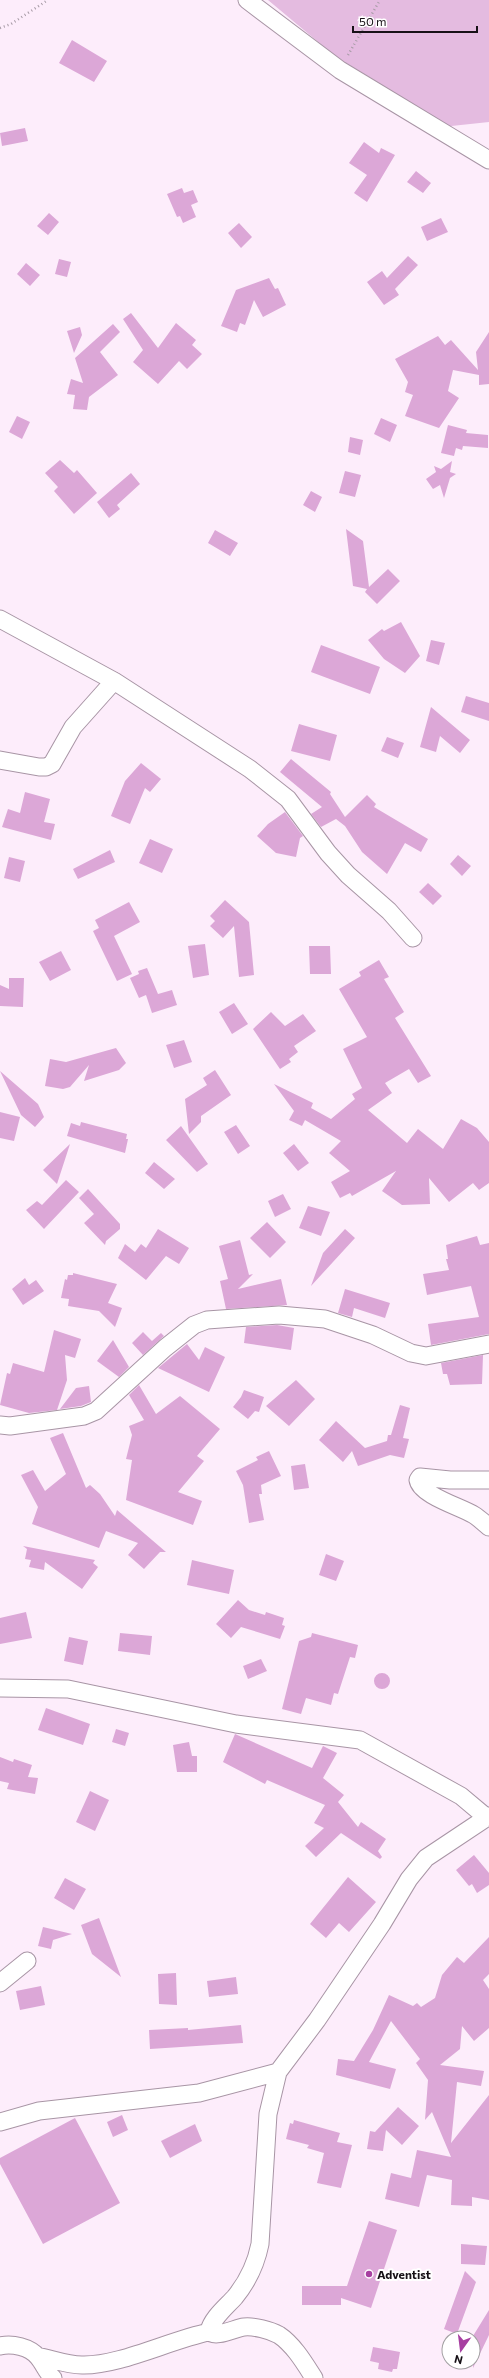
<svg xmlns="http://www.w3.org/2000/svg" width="489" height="2378" font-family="Commissioner,sans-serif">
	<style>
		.green { fill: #e4bbe0 }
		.building { fill: #dca7d7 }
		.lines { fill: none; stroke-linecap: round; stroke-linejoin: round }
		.minor-casing { stroke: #a895a5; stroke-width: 19 }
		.path { stroke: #a89ca7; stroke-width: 2.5; stroke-dasharray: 1 3; stroke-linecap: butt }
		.minor { stroke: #fff; stroke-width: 17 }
		.poi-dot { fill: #a73fa1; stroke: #fff; stroke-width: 1.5 }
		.labels { text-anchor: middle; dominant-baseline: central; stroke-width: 4; stroke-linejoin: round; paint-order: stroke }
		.poi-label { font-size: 12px; font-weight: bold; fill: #171117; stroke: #fff; text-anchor: start }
	</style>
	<rect width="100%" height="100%" fill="#fdedfb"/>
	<!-- green -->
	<path class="green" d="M268,0H489V122L442,127L418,107L335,56Z"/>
	<!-- building -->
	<path class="building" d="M72,40L107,61L94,82L59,63Z
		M25,128L28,141L2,146L0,133Z
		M364,142L379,153L381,148L395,155L367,202L354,193L367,175L349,163Z
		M416,171L431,183L423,193L407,182Z
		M182,188L184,193L193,190L198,202L191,205L196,217L183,223L180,216L177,217L167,194Z
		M49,213L59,222L48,235L37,226Z
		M441,218L448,232L427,241L421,227Z
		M239,223L252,237L241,248L228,233Z
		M408,256L418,265L395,289L399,295L384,305L367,282L382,271L387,278Z
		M59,259L71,262L67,277L55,274Z
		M26,263L40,275L30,286L17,274Z
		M269,278L275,289L278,288L286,305L263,317L254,300L245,325L240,323L237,332L221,326L236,290Z
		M131,313L158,348L176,323L196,340L192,345L202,354L187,369L179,361L158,384L133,362L143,350L123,319Z
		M113,324L120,332L100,352L118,375L89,397L87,410L73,409L75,395L67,394L71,379L83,383L75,358Z
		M80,327L82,335L74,353L67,331Z
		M489,332V384L479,385V375L453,370L448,391L459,398L439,428L405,416L413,395L405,392L408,382L395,359L438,336L445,345L451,340L478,370L476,352Z
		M17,416L30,422L22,439L9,432Z
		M381,418L397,425L390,442L374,434Z
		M448,425L467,430L466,433L488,435V448L463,446L462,450L456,448L454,456L441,453Z
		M350,437L363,440L360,455L348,452Z
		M60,460L74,473L77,470L97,493L74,514L54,491L58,487L45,473Z
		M452,461L450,472L456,474L450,478L444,498L440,485L433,489L426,479L436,472L434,466L441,469Z
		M345,471L361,475L355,497L339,493Z
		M131,473L140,484L117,505L120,509L109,518L97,502Z
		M311,491L322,497L315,512L303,505Z
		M346,529L363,541L369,587L388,569L400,581L377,604L365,592L367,589L353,586Z
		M215,530L238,543L230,556L208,543Z
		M401,622L420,656L405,673L384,659L368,640L382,629L384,631Z
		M431,640L445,643L439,665L426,661Z
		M321,645L380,667L370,694L311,672Z
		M466,696L489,703V721L461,712Z
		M431,707L470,740L460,753L440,736L436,752L420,747Z
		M299,724L337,735L330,761L291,751Z
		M387,737L404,743L398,758L381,751Z
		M291,759L331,792L330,794L345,817L367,795L376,804L374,807L428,839L421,852L405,843L387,874L362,852L345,826L336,819L321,827L311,814L322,807L280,772Z
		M141,763L161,779L150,792L145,788L130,824L111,816L125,781Z
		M25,792L50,799L44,822L55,824L51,840L2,827L8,809L20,813Z
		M285,812L303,836L300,838L296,857L276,853L257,836L268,824Z
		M150,839L173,849L162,873L139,863Z
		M110,850L115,862L78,879L73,869Z
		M458,855L471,866L462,876L450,864Z
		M9,857L25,861L20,882L4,878Z
		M428,883L442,896L433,905L419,892Z
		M225,900L249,922L254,975L239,977L234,926L223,938L210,926L215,921L210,916Z
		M129,902L140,922L114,936L132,974L117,981L93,931L99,928L95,920Z
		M205,944L209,975L193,978L188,946Z
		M309,946H330L331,974H310Z
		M61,951L71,970L50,981L39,962Z
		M379,960L389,977L384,979L404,1012L395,1018L431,1076L418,1083L409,1069L385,1083L392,1093L368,1110L407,1143L418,1129L443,1149L461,1119L477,1128L489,1142V1183L479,1190L473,1183L449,1202L429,1178L430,1204L402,1205L382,1191L396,1171L352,1196L350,1193L340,1198L331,1182L350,1171L329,1153L341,1141L305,1120L302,1126L289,1120L294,1111L274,1084L313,1103L311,1108L331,1119L355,1099L352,1094L362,1088L343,1049L367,1037L339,989L361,976L359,972Z
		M147,968L158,994L172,990L177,1005L152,1013L146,995L139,998L130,978L139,974L138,971Z
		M9,978H24L23,1007L0,1006V985L9,989Z
		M234,1003L248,1024L232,1034L219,1012Z
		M271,1012L285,1026L303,1014L316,1031L294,1046L298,1052L289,1059L291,1062L280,1069L253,1029Z
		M184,1040L192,1062L174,1068L166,1045Z
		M116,1048L126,1063L119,1070L84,1081L89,1065L70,1087L63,1089L45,1086L50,1059L66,1062Z
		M215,1070L231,1095L201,1116V1122L189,1134L185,1099L207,1085L203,1078Z
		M0,1071L38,1104L44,1117L35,1127L21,1115Z
		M0,1112L20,1117L14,1141L0,1138Z
		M81,1122L127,1134L126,1139H128L125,1153L67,1136L71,1123L80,1126Z
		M236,1125L250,1146L238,1154L224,1132Z
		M181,1126L208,1164L197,1172L166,1140Z
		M70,1144L57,1184L43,1170Z
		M294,1144L309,1163L298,1171L283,1153Z
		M154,1162L175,1179L164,1189L145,1173Z
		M66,1180L79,1192L44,1229L26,1210L37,1201L42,1205Z
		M88,1189L120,1224V1229L106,1241L105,1245L84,1223L94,1214L79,1198Z
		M283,1194L291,1209L275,1217L268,1201Z
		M308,1206L330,1212L321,1236L299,1228Z
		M267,1222L286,1242L270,1258L250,1238Z
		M158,1229L189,1248L179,1264L166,1256L146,1280L118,1258L125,1244L135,1252L141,1244L146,1248Z
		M345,1229L355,1238L311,1286L323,1253Z
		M477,1236L480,1245L489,1243V1334L431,1345L428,1324L479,1317L471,1286L427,1295L423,1274L449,1270L446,1259H448L446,1245Z
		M240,1240L249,1275L253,1274L238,1289L281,1279L287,1305L226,1309L220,1281L228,1279L219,1246Z
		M73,1273L117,1284L108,1303L122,1308L115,1327L99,1311L68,1306L69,1299L61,1298L65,1279L67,1280L68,1275H73Z
		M25,1278L29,1285L36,1280L44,1291L23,1305L12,1289Z
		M345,1289L390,1303L385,1318L354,1308L352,1317L338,1313Z
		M277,1325L294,1328L291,1350L244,1343L246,1327Z
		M54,1330L81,1339L75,1358L65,1355L67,1380L57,1410L29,1413L0,1405L7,1373L10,1374L13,1363L44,1372Z
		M143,1332L152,1341L161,1333L164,1336L143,1355L132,1343Z
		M113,1340L129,1367L119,1377L97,1361Z
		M187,1344L199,1360L205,1347L225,1357L209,1392L158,1368Z
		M483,1355L482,1384L450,1385L447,1374H443L441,1363Z
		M296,1380L315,1399L289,1426L266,1406Z
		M139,1385L156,1414L180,1396L220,1429L197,1456L204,1461L178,1492L202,1501L193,1525L126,1500L132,1460L126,1459L132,1435L129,1426L144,1420L129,1395Z
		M89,1386L91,1402L81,1406L60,1409L76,1388Z
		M244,1390L264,1397L259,1412L255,1411L248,1419L233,1407L241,1397Z
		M400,1405L410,1408L403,1438L409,1439L404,1458L390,1455L358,1466L352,1451L343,1462L319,1440L336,1421L365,1448L387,1441L388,1435H391Z
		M63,1433L86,1488L90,1485L100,1494L115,1516L117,1510L166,1552H160L144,1569L128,1555L138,1543L106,1531L99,1548L32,1524L38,1507L21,1475L33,1470L45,1491L66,1474L50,1438Z
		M269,1451L281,1476L261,1485L262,1494H259L264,1520L249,1523L243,1485L236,1471L258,1460L256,1457Z
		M305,1464L309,1488L294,1490L291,1466Z
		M23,1546L95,1560L93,1563L98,1567L82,1589L45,1562L44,1570L29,1567L31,1560L25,1559L27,1549Z
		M326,1554L344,1561L336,1581L319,1575Z
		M192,1560L234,1570L229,1594L187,1585Z
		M238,1600L249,1610L265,1615L266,1612L284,1618L282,1625L285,1626L280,1639L241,1627L231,1638L216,1624Z
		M26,1612L32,1638L0,1644V1618Z
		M120,1633L152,1636L150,1655L118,1651Z
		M312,1633L358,1645L355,1658L350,1657L338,1694L334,1693L331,1705L306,1698L301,1714L282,1709L299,1641L311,1637Z
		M69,1637L88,1641L83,1665L64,1661Z
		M261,1659L267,1671L248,1679L243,1666Z
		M374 1681a8 8 0 1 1 16 0a8 8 0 1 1-16 0Z
		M46,1708L90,1724L83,1745L38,1730Z
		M116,1729L129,1733L125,1746L112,1742Z
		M235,1734L312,1768L323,1746L337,1753L323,1778L344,1795L338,1802L358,1827L361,1822L386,1839L378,1851L382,1857L380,1859L341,1833L316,1857L305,1846L324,1828L314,1823L325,1805L267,1780L265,1784L223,1762Z
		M189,1742L192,1756H197V1772H177L173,1745Z
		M0,1757L13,1762L14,1759L32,1765L28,1777L38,1778L35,1794L7,1789L9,1783L0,1781Z
		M90,1791L109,1800L95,1831L76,1822Z
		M474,1855L489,1873V1885L477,1893L472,1884L469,1886L456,1870Z
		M348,1877L376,1902L349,1932L339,1923L326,1938L310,1924Z
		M65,1878L86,1889L74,1910L54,1898Z
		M99,1918L121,1977L92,1954L81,1925Z
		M43,1927L72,1934L53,1940L51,1949L38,1946Z
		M489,1937V1974L483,1980L489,1989V2028L474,2041L462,2026L460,2049L440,2065L484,2071L481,2086L457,2082L451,2143L489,2095V2200L472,2197V2206L451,2205L452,2180L427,2175L419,2207L385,2199L391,2173L411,2178L417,2150L451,2157L432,2112L425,2120L428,2080L416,2063L420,2059L391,2021L369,2062L396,2069L390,2089L336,2075L338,2059L354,2061L373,2030L389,1995L413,2006L417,2003L421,2007L435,1998L442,1975L457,1957L464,1963Z
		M176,1973L177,2005L159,2004L158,1974Z
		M236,1977L238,1994L209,1997L207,1981Z
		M41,1986L45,2005L20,2010L16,1991Z
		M241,2025L243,2043L150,2049L149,2030L188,2028V2030Z
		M398,2107L419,2126L402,2145L386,2130L383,2151L367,2149L370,2131L375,2132Z
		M122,2115L128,2130L113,2137L107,2122Z
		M75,2118L120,2203L43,2244L0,2164V2158Z
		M294,2120L340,2133L337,2142L352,2145L341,2188L317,2183L324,2153L307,2148L309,2145L286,2139L290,2123L293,2124Z
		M195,2124L202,2141L170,2158L161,2141Z
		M369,2221L397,2230L371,2308L341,2298V2305H302V2286H347Z
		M461,2244L487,2246L485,2265L461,2264Z
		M465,2271L476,2282L457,2334L444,2329Z
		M489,2310V2335L473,2368V2336Z
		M373,2347L400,2352L397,2369H393L392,2372L378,2369L379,2363L370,2361Z"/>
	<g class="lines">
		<!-- minor casing -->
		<g class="minor-casing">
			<path id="minor" d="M247,0L340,70L489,160
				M0,619L114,681L250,769L288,799L328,853L348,875L389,911L413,938
				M0,760L39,767H46L52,764L73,727L114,681
				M0,1425L10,1426L84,1416L96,1411L165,1348L194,1325L207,1320L279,1315L325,1319L373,1335L411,1353L426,1356L489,1344
				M489,1480H450L420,1477L418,1480C420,1495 461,1507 474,1515C479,1518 484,1523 489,1527
				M0,1688L68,1689L236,1724L360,1740L461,1796L486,1817
				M0,1983L27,1961
				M0,2122L39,2111L199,2093L278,2072
				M0,2346C12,2343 30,2347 38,2357C44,2364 47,2373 53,2378
				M37,2356C52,2359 67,2365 82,2365C119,2366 170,2340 209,2332
				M314,2378C305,2364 294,2345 279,2335C270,2330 254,2326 244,2327C235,2328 215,2339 209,2331C212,2318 226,2307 235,2297C248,2281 256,2264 260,2244L268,2114L278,2072L317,2020L382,1924L409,1879L426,1858L489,1816"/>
		</g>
		<!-- path -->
		<path class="path" d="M0,28L11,24L48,0
			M348,55L380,0"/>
		<!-- minor -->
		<use href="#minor" class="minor"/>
	</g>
	<!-- markers -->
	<circle class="poi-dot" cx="369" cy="2274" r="4"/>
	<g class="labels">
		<!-- poi labels -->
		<g class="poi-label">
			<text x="377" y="2274">Adventist</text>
		</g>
	</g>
	<!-- north arrow -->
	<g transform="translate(461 2350) rotate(194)"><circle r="19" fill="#ffffff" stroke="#a2a0a2"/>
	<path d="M0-3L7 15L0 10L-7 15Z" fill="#a73fa1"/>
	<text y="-6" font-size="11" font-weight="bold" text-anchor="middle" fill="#171117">N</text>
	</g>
	<!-- scale -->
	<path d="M353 26v6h124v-6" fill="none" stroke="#171117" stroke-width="2"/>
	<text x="359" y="26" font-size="12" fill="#171117" stroke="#ffffff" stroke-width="3" paint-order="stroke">50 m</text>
</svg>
